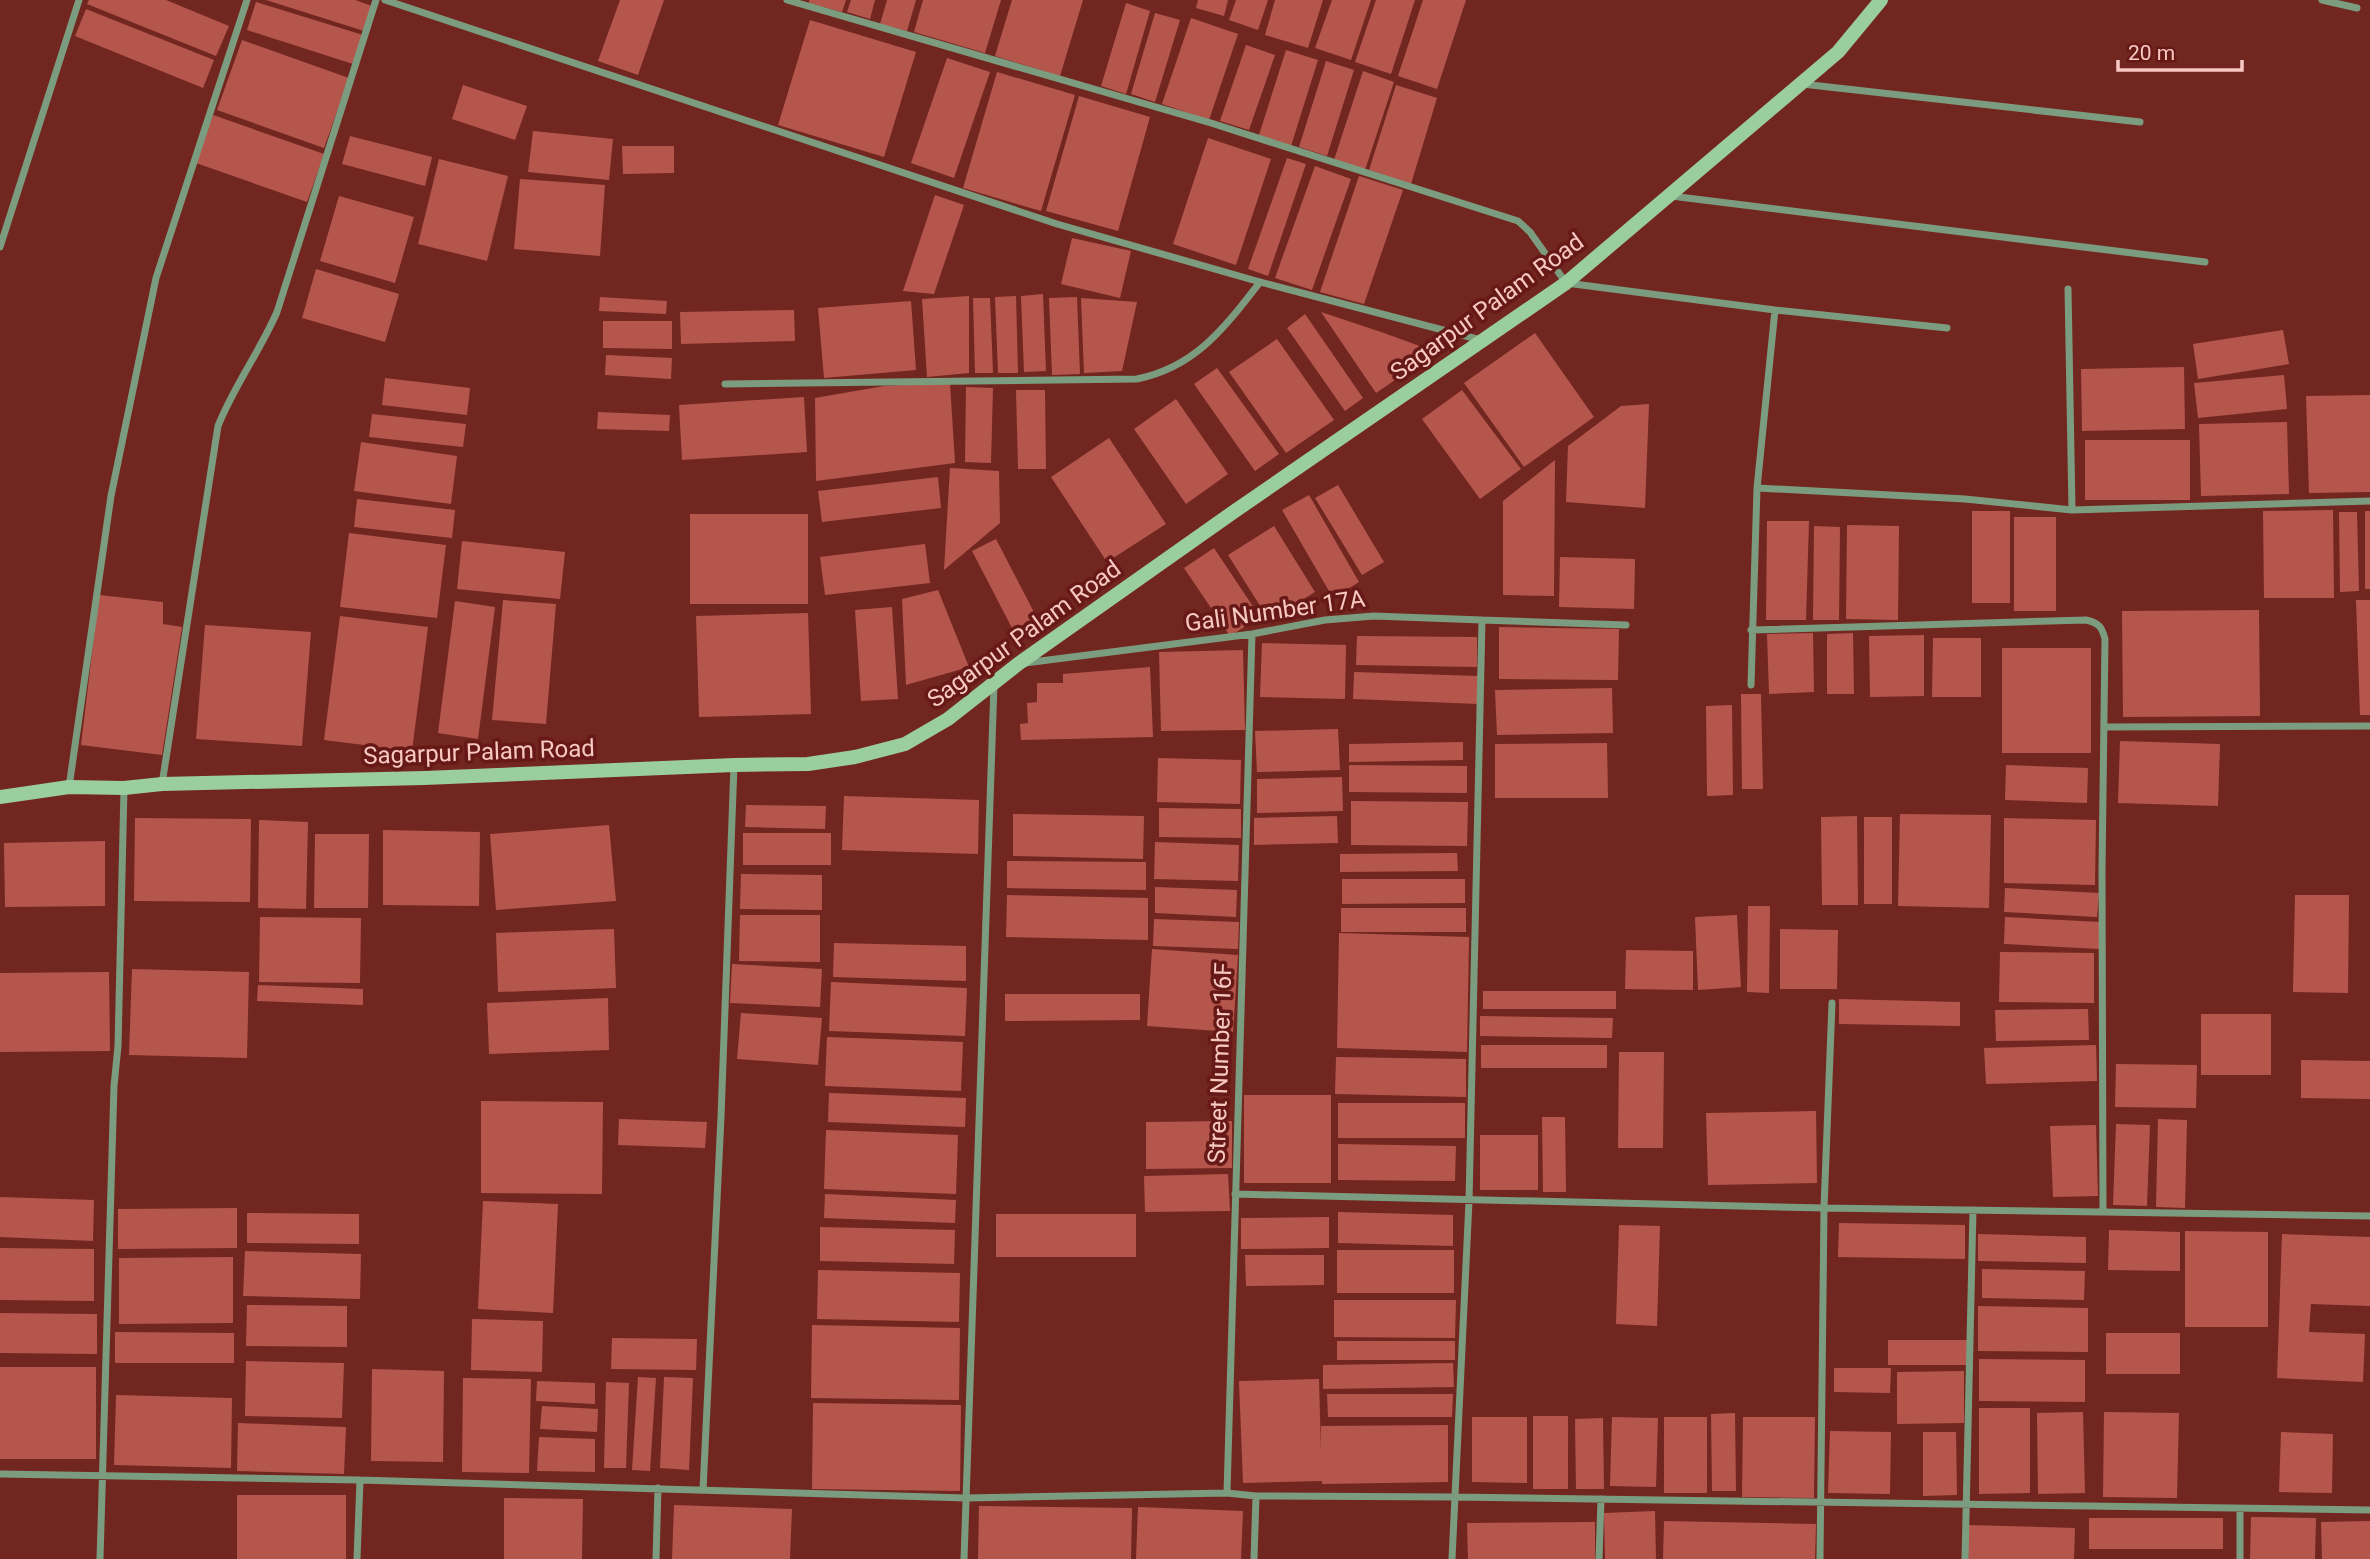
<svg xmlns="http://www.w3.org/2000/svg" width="2370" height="1559" font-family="Roboto,sans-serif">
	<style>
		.building { fill: #b5564d }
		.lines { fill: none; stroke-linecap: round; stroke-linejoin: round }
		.street { stroke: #7c9c7f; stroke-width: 7 }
		.secondary { stroke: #9ace9f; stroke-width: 14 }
		.labels { text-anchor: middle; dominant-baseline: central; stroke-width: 7; stroke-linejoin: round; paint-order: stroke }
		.street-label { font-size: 24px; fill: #f8c9c2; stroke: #661916 }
	</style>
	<rect width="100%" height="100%" fill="#722620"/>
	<!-- building -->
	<path class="building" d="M89,0H166L229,26L216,56L87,4Z
		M266,0H355L372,6L364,31Z
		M620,0H664L638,75L598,61Z
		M809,0H846L842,12L809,3Z
		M851,0H875L870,19L847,12Z
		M887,0H916L907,31L880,24Z
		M923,0H1001L985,53L914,32Z
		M1012,0H1083L1060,76L995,56Z
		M1198,0H1228L1224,16L1196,8Z
		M1236,0H1268L1258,30L1229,20Z
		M1275,0H1323L1308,48L1265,35Z
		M1332,0H1371L1351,60L1315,48Z
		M1376,0H1415L1391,74L1355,62Z
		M1423,0H1466L1437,89L1398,76Z
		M256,2L363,35L353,64L247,30Z
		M1126,3L1150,11L1126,94L1101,86Z
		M86,9L214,60L203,88L75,36Z
		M1155,13L1180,20L1155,102L1131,94Z
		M1191,18L1238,34L1209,120L1162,104Z
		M810,20L916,52L884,157L778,125Z
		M242,40L349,78L324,148L217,110Z
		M1246,45L1275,55L1249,130L1220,121Z
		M1286,50L1318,60L1291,146L1259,135Z
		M947,58L990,72L954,178L911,163Z
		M1326,61L1354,70L1327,156L1299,147Z
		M1363,71L1394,82L1365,170L1334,160Z
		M997,72L1075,95L1041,211L963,188Z
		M463,85L527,106L515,140L452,119Z
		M1396,85L1437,98L1411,184L1369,170Z
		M1079,96L1150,117L1118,231L1046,211Z
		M213,115L324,154L307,202L196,163Z
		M533,131L613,139L609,180L528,172Z
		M350,136L432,157L425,186L342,164Z
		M1208,138L1271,159L1236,265L1173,244Z
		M622,146H674V173L623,174Z
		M1287,158L1306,164L1268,276L1248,269Z
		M439,159L508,176L487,261L418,244Z
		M1315,166L1351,179L1312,290L1275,278Z
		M1359,176L1403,190L1364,304L1320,292Z
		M520,179L605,185L600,256L514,249Z
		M935,195L964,205L934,294L903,291Z
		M339,196L414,217L395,283L320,261Z
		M1072,238L1131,251L1120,298L1061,284Z
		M316,269L399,294L385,342L302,318Z
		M1043,294L1046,371L1024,372L1021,296Z
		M969,296V373L927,377L922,299Z
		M1016,296L1018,373H998L995,297Z
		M600,297L667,301L666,314L599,311Z
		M1077,297L1080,374L1052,375L1049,298Z
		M973,298H990L993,373H975Z
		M1081,298L1137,302L1122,371L1084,373Z
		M911,301L916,370L824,378L818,308Z
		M794,310L795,341L681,344L680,312Z
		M1321,312L1384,333L1436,352L1376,393Z
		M1305,314L1363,398L1345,411L1287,328Z
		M603,321H672V349L603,348Z
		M2283,330L2289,364L2198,379L2193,344Z
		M1535,333L1594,417L1524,467L1464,383Z
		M1277,339L1334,420L1286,453L1229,372Z
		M606,355L672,358L671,379L605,375Z
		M2184,367L2185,429L2082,431L2081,369Z
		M1217,368L1279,454L1255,471L1194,384Z
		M2284,375L2287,409L2198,418L2194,383Z
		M385,378L470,388L467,415L382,405Z
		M950,383L955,463L816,481L815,398L884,386Z
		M966,387L993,388L991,463L965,462Z
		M1016,390H1045L1046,469H1018Z
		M1462,390L1521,469L1480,499L1422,419Z
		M2370,395V492L2309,493L2306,396Z
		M804,397L807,452L682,460L679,405Z
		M1176,399L1228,474L1186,504L1134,429Z
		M1649,404L1645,508L1566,502L1568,446L1621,406Z
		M598,412L670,415L669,431L597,429Z
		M372,414L466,424L463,447L369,437Z
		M2287,422L2289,494L2201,496L2199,424Z
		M1109,438L1166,524L1107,562L1051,477Z
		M2085,440H2190V500H2085Z
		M361,442L457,456L451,504L354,491Z
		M1555,460L1554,596L1503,595V501Z
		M950,468L999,471L1000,523L944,570Z
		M938,477L941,508L822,522L818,491Z
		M1338,485L1384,562L1362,575L1315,498Z
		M1309,495L1359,582L1333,598L1282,510Z
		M357,499L455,510L452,538L354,527Z
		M2333,510L2334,598H2264L2263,511Z
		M1972,511H2010V603H1972Z
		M2365,511H2370V589H2365Z
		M2339,512H2357L2359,591L2340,592Z
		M690,514H808V604H690Z
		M2014,517H2056V611H2014Z
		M1767,521H1809L1806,620H1766Z
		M1847,525L1899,526L1898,620L1846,619Z
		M1274,526L1315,592L1269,620L1228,555Z
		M1814,526L1840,527L1839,620H1813Z
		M349,533L446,545L437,618L340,607Z
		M996,539L1037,618L1013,630L972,551Z
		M462,541L565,552L560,599L457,589Z
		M925,544L930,583L825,595L820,557Z
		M1214,548L1260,617L1230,636L1184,568Z
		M1560,557L1635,559L1634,609L1559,607Z
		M938,590L969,667L906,685L902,599Z
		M99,595L163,602V624L182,627L162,755L81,745Z
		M503,600L556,604L546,724L492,720Z
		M2356,600H2370V715H2360Z
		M455,601L495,607L478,739L438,733Z
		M892,607L898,699L861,701L855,610Z
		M2259,610L2260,716L2123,717L2122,611Z
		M808,613L811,714L699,717L696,616Z
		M340,616L428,627L412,751L324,740Z
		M205,625L311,632L302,746L196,739Z
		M1499,627L1619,629L1618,680L1499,679Z
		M1813,633L1814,692L1769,694L1767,634Z
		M1853,633L1854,694H1827V634Z
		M1924,635V696L1870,697L1869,636Z
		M1357,636L1477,637V667L1356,665Z
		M1933,638H1981V697H1932Z
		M1262,643L1346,645L1345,699L1260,697Z
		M2002,648H2091V753H2002Z
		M1243,650L1245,730L1161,731L1159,652Z
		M1150,667L1153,737L1021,740L1020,724L1028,723L1027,703L1037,702V683H1063V674Z
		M1354,672L1479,676L1478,704L1353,699Z
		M1612,688L1613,733L1497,735L1495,690Z
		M1741,694H1761L1763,789H1742Z
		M1732,705L1733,795L1707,796L1706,706Z
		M1338,729L1340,770L1257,772L1255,731Z
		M2120,741L2220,744L2218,806L2118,803Z
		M1463,742V760L1349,762V744Z
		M1607,743L1608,798H1495V744Z
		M1158,758L1241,760L1240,804L1157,802Z
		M1349,765L1467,766V793L1349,792Z
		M2006,765L2088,768L2087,803L2005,800Z
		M1342,777L1343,811L1257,813V779Z
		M844,796L979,800L978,854L842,850Z
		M1351,801L1468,802L1467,846L1351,845Z
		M746,805L826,806L825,829L745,827Z
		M1159,808L1241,809V838L1159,837Z
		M1013,814L1144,816L1143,859L1013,856Z
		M1900,814L1991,815L1989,908L1898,906Z
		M1337,816L1338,843L1254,845V818Z
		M1857,816L1858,905H1822L1821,817Z
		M1864,817H1892V904H1864Z
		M135,818L251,819L250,902L134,901Z
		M2004,818L2096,820L2095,885L2004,883Z
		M259,820L308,822L306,909L258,908Z
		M609,825L616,901L496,910L490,834Z
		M383,830L480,832L479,906L383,905Z
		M743,833H831V865H743Z
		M315,834H369L368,908H314Z
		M105,841V906L5,907L4,843Z
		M1155,842L1239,845L1238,881L1154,879Z
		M1457,853L1458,871L1340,872V854Z
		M1007,861L1146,862V890L1007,888Z
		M741,874L822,875V910L740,909Z
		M1342,879H1465V903L1342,904Z
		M1155,887L1237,890L1236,917L1155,913Z
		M2005,888L2099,893L2097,917L2004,912Z
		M1007,895L1148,898V940L1006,937Z
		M2295,895H2349L2348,993L2293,992Z
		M1748,906H1770L1769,993L1747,992Z
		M1341,908H1466V932H1341Z
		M740,915H820V962L739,961Z
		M1737,915L1741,987L1698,990L1695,917Z
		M260,917L361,918L360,983L259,982Z
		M2005,917L2100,922L2099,949L2004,944Z
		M1154,919L1239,922L1238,949L1153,946Z
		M614,929L616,988L498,992L496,933Z
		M1780,929L1838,930L1837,989H1780Z
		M1339,933L1469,937L1467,1052L1337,1048Z
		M834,943L966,946V981L833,977Z
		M1152,949L1238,955L1233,1032L1147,1026Z
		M1626,950L1693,951V990L1625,989Z
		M2000,952L2094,953V1003L1999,1002Z
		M732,964L822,969L820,1007L730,1003Z
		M132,969L249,972L247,1058L129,1055Z
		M109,972L110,1051L0,1052V973Z
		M831,982L967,988L965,1036L829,1031Z
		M258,985L363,989V1005L257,1001Z
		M1483,991H1616V1009H1483Z
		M1005,994H1140V1020L1005,1021Z
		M608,998L609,1050L489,1054L487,1003Z
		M1839,999L1960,1002V1026L1839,1024Z
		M2088,1009L2089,1040L1996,1041L1995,1010Z
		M741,1013L822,1018L818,1065L737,1059Z
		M2201,1014H2271V1075H2201Z
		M1480,1016L1613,1018L1612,1038L1480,1036Z
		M827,1037L963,1042L961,1091L825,1086Z
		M1481,1045H1607V1068H1481Z
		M2096,1045L2097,1081L1986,1084L1984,1048Z
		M1619,1052H1664L1663,1148H1618Z
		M1336,1057L1466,1059V1097L1335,1094Z
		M2301,1060L2370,1061V1099L2301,1098Z
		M2116,1064L2197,1065L2196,1108L2115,1107Z
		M829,1093L966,1098L965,1127L828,1122Z
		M1244,1095H1331V1183H1244Z
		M481,1101L603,1102L602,1194L481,1193Z
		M1338,1103H1465V1138H1338Z
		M1816,1111L1817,1183L1708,1185L1706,1113Z
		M1542,1117H1565L1566,1192H1543Z
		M619,1119L707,1122L705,1148L618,1145Z
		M2158,1119L2187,1120L2185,1208L2156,1207Z
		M1232,1121V1168L1146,1169V1122Z
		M2116,1124L2150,1125L2147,1206L2113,1205Z
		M2096,1125L2098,1196L2053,1197L2050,1126Z
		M826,1130L958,1135L956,1194L824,1189Z
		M1480,1135H1538V1190H1480Z
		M1338,1144L1456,1146L1455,1181L1338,1180Z
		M1228,1174L1230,1211L1145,1212L1144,1176Z
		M825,1194L956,1200L955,1223L824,1218Z
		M0,1197L94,1200L93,1241L0,1237Z
		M483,1201L558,1204L553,1313L478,1309Z
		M237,1208V1248L118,1249V1209Z
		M1338,1212L1453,1215V1246L1338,1243Z
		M247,1213L359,1214V1244L247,1243Z
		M996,1214H1136V1257H996Z
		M1329,1217V1248L1241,1249V1218Z
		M1839,1223L1965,1225V1259L1838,1257Z
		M1619,1225L1660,1226L1657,1326L1616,1324Z
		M820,1227L955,1230L954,1264L820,1261Z
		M2109,1230L2180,1232V1271L2108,1270Z
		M2185,1231L2268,1232V1327H2185Z
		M1978,1234L2086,1237V1263L1978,1261Z
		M2282,1234L2370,1237V1306L2311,1304L2309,1332L2365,1334L2363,1382L2277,1378Z
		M0,1248L94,1249V1301L0,1300Z
		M1337,1250H1454V1293H1337Z
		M245,1251L361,1254L360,1299L243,1296Z
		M1245,1255H1324V1285L1246,1286Z
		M233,1257V1323L119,1324V1258Z
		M1982,1269L2085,1271L2084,1300L1982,1298Z
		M818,1270L960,1273L959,1322L817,1319Z
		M1334,1300H1456L1455,1338L1334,1337Z
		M247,1305L347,1306V1347L246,1346Z
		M1978,1306L2088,1308V1352L1978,1351Z
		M0,1313L97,1314V1354L0,1353Z
		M472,1319L543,1321L542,1372L471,1370Z
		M812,1325L960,1328L959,1400L811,1398Z
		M115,1332L234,1333V1363H115Z
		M2106,1333H2180V1374H2106Z
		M612,1338L697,1339L696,1370L611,1369Z
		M1888,1340H1968V1365H1888Z
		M1337,1341H1455V1360H1337Z
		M1979,1359L2085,1360V1402L1979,1401Z
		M246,1361L344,1363L342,1418L245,1416Z
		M1453,1363L1454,1387L1323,1389V1365Z
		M0,1367H96V1459H0Z
		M1834,1368H1891L1890,1393L1834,1392Z
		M372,1369L444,1371L443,1462L371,1461Z
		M1964,1371V1423L1897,1424V1372Z
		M638,1377L656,1378L650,1471L632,1470Z
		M664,1377L693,1378L689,1470L660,1468Z
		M463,1378L531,1379L529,1473L462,1472Z
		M1319,1379L1321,1453V1426L1448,1425V1482L1322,1484V1481L1243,1483L1239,1381Z
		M537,1381L595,1383V1404L536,1401Z
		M606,1382L629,1383L626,1468H604Z
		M1327,1394H1453L1452,1417H1328Z
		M116,1395L232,1398L231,1468L114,1465Z
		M813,1403L961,1405L960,1491L812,1489Z
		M542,1406L598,1409L597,1432L540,1429Z
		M1979,1408H2030V1493L1979,1494Z
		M2083,1412L2085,1493L2038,1494L2037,1413Z
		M2104,1412L2179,1413L2177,1498L2103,1497Z
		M1735,1413L1736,1491H1712L1711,1414Z
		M1533,1416H1568V1489H1533Z
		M1472,1417H1527V1483L1472,1482Z
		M1612,1417L1658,1418L1656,1487L1610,1486Z
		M1664,1417H1707V1493H1664Z
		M1743,1417H1815L1814,1498L1742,1497Z
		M1603,1418L1604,1489H1576L1575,1419Z
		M238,1423L346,1427L344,1474L237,1471Z
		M1830,1431L1891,1432L1890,1494L1828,1493Z
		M1923,1432H1956L1957,1495L1923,1496Z
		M2281,1432L2333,1434L2332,1493L2279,1492Z
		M539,1437L595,1439V1472L537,1471Z
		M237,1495H346V1559H237Z
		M504,1498L583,1499L582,1559H504Z
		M674,1505L792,1509L790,1559H672Z
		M979,1506L1132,1508L1131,1559H978Z
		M1138,1507L1243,1511L1241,1559H1136Z
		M1655,1511L1656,1559H1605L1604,1513Z
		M2251,1517L2316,1518L2315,1559H2250Z
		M2089,1518H2223V1549H2089Z
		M1664,1521L1816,1524L1815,1559H1663Z
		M2370,1521V1559H2322L2321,1522Z
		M1595,1522V1559H1468L1467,1523Z
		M1968,1525L2075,1528L2074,1559H1967Z"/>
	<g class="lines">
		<!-- street -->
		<path class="street" d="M385,0L1057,224L1260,282L1481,340
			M787,0L1211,123L1518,221L1530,232L1566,283L1775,310L1947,328
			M2322,0L2357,8
			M1802,84L2140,122
			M1671,196L2205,262
			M0,247L79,0
			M2068,289L2072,510
			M725,384L1137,379C1196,367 1225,327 1260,282
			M1757,488L1965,499L2072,510L2370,501
			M1482,620L1626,625
			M1751,630L2086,620C2099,623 2102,627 2105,639L2102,870L2103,1212
			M1025,663L1252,634L1325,620L1374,616L1482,620L1469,1201L1452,1559
			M1751,685L1757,488L1775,310
			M2105,727L2370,726
			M162,784L218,426C234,386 260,351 277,312L376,0
			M69,787L111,496L156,278L247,0
			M1235,1194L1824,1208L2370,1216
			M0,1474L360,1480L966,1498L1227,1493L1256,1496L1454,1497L2370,1510
			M703,1490L721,1117L734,765
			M1227,1493L1252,634
			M2240,1509V1559
			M100,1559L114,1086L118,1046L124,789
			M357,1559L360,1480
			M656,1559L658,1488
			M964,1559L994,685
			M1254,1559L1256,1496
			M1599,1559L1601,1499
			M1820,1559L1824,1208L1832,1003
			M1965,1559L1973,1210"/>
		<!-- secondary -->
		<path class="secondary" d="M0,797L69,787L124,788L162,784L424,778L734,765L808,764L855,757L905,744L948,719L1018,664L1232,513L1566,283L1838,52L1881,0"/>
	</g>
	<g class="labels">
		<!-- street labels -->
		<g class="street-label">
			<text transform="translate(1487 307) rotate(-36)">Sagarpur Palam Road</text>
			<text transform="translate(1275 611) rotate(-8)">Gali Number 17A</text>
			<text transform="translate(1024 634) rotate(-36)">Sagarpur Palam Road</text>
			<text transform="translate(479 752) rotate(-2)">Sagarpur Palam Road</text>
			<text transform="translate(1220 1063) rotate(-88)">Street Number 16F</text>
		</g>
	</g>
	<!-- scale -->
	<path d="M2118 60v10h124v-10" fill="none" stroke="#f8c9c2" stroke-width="3.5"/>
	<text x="2128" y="60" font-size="21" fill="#f8c9c2" stroke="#661916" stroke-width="5" paint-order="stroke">20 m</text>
</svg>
